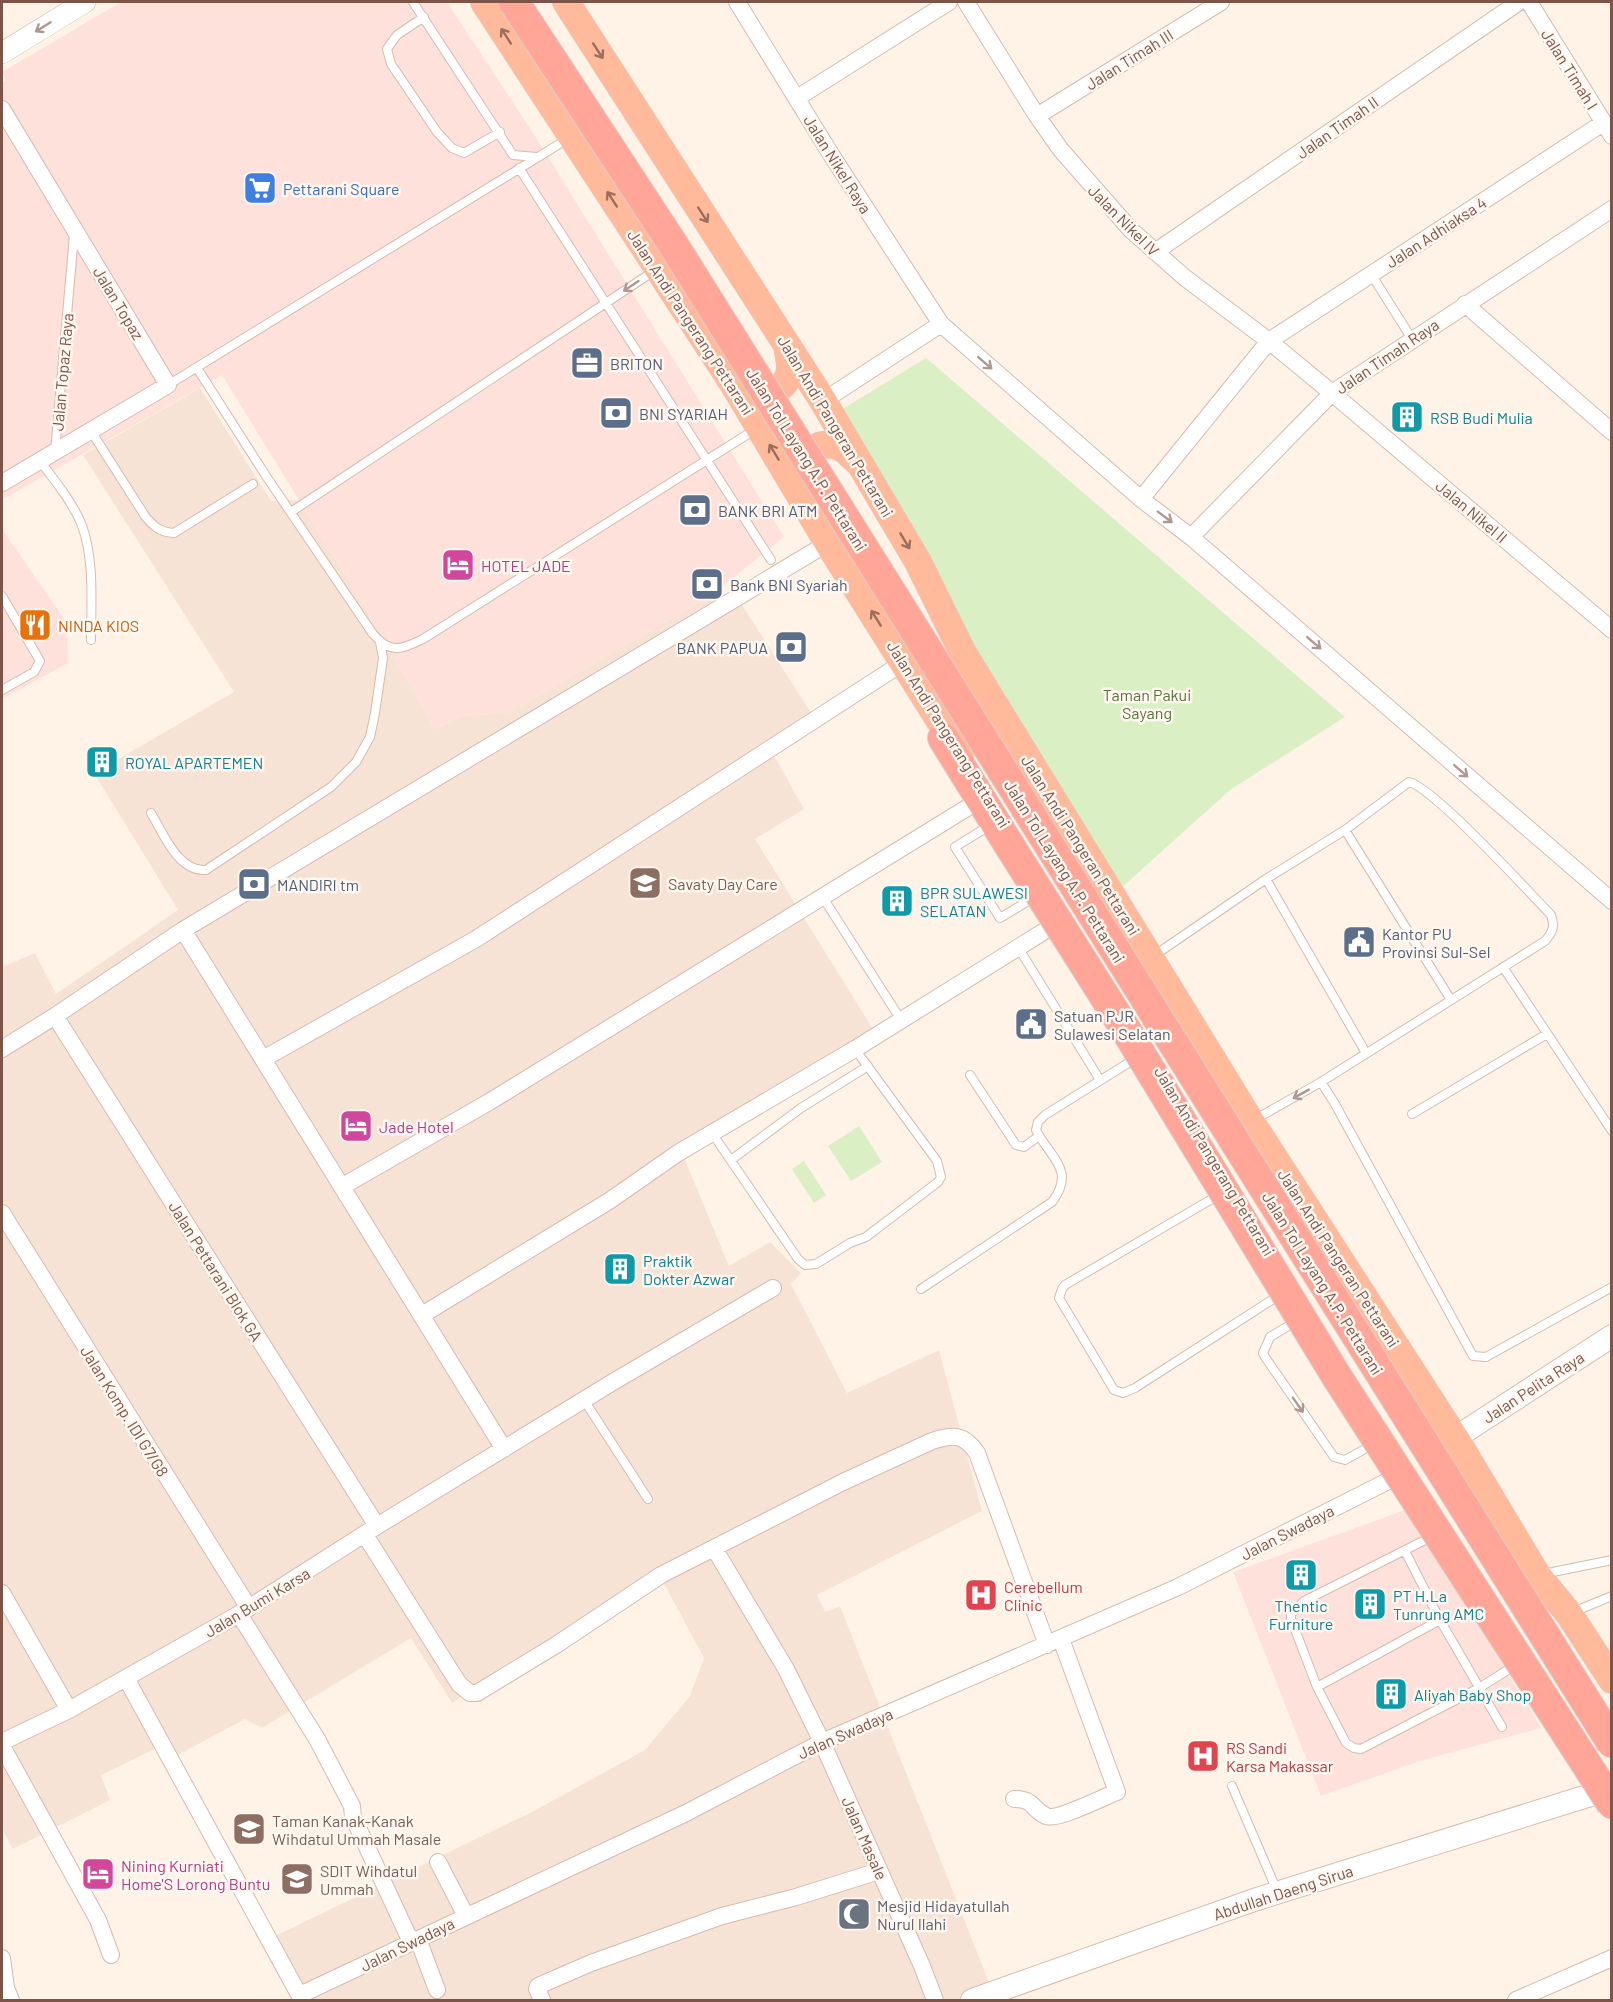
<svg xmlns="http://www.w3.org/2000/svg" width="1613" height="2002" font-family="Barlow,sans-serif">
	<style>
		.residential { fill: #f7e3d5 }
		.commercial { fill: #ffe1db }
		.green { fill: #daefc3 }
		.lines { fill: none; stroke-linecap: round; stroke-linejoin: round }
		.service-casing { stroke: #d5bbae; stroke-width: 10 }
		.minor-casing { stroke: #d5bbae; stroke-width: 18 }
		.tertiary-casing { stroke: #d5bbae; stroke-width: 22 }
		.secondary-casing { stroke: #dbbbad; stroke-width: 24 }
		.trunk-casing { stroke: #dacfcc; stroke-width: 28 }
		.motorway-casing { stroke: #dacfcc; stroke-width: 32 }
		.service { stroke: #fff; stroke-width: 8 }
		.minor { stroke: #fff; stroke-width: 16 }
		.tertiary { stroke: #fff; stroke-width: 21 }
		.secondary { stroke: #fff; stroke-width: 22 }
		.trunk { stroke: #ffba9b; stroke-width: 27 }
		.motorway { stroke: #ffa698; stroke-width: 30 }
		.motorway-bridge-casing { stroke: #dacfcc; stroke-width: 32; stroke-linecap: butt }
		.motorway-bridge { stroke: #ffa698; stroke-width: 30 }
		.oneway { stroke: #b09891 }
		.oneway2 { stroke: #9d6e5d }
		.labels { text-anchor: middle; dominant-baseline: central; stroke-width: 5; stroke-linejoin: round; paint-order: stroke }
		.street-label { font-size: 16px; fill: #7c5448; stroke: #fff7f0 }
		.shop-label { font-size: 16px; fill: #366cbe; stroke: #fff7f0; text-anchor: start }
		.service-label { font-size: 16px; fill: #4e5e75; stroke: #fff7f0; text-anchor: start }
		.culture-label { font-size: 16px; fill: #0d838f; stroke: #fff7f0; text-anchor: start }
		.hotel-label { font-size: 16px; fill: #b23c85; stroke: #fff7f0; text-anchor: start }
		.food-label { font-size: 16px; fill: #c56008; stroke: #fff7f0; text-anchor: start }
		.park-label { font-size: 16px; fill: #537739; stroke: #fff7f0 }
		.education-label { font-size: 16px; fill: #785e54; stroke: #fff7f0; text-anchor: start }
		.health-label { font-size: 16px; fill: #be3a42; stroke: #fff7f0; text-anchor: start }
		.worship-label { font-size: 16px; fill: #5b616d; stroke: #fff7f0; text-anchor: start }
	</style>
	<rect width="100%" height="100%" fill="#fff3e7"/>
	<!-- residential -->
	<path class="residential" d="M200,388L271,501L299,500L380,632L435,729L462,716L508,713L712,595L735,594L817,722L771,750L804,809L755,839L876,1034L685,1160L729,1266L770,1242L801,1273L791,1284L847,1393L939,1350L982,1511L817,1595L825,1612L840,1606L996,2000H303L273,1937L532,1812L645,1750L690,1696L704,1658L660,1576L452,1703L411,1638L262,1728L245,1719L174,1757L159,1747L101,1775L110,1800L13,1849L2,1829V967L35,953L56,994L178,910L94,773L234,692L83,455Z"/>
	<!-- commercial -->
	<path class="commercial" d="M121,2H447L535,136L784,537L712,595L508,713L462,716L435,729L380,632L222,375L2,500V83L6,80L2,72Z
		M2,529L67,623L68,663L2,699Z
		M1408,1509L1541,1728L1420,1761L1321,1796L1233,1572Z"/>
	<!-- green -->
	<path class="green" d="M926,358L1345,717L1230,790L1120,889L831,416Z
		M859,1126L882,1162L851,1181L828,1146Z
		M804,1161L826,1195L814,1203L792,1169Z"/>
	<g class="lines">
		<!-- service casing -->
		<g class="service-casing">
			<path id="service" d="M413,2L513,155L537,157
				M424,17L397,35L387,49L391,64L437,132L452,148L464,153L500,132
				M519,168L771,560
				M1371,274L1412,339
				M197,368L266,476L373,634C390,654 401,650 423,639L756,429
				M168,385L569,138
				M91,431L145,516C154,527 160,532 174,533L253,484
				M55,452L74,235
				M40,461C55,481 71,500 81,523C95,559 91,602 91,640
				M291,512L654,271
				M2,596L40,661L34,672L2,690
				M151,813C163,833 178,872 206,870L331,787L356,762L370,737L375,713L383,658L380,642
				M989,826L955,847L1000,918L1033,898
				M1345,830L1451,1000
				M1266,879L1366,1053
				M822,896L901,1020
				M1018,947L1100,1080
				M1152,957L1266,879L1345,830L1409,782C1434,788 1528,891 1551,915C1555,926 1553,932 1545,941L1321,1082L1254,1120
				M1503,967L1612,1131
				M970,1075L1016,1145L1024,1147L1039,1136
				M1321,1082L1335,1104L1473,1356L1486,1357L1612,1287
				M1412,1114L1547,1034
				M712,1133L798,1259L805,1265L816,1264L850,1243L866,1237L938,1182L941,1177L937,1161L855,1049
				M731,1160L801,1108L868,1066
				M1217,1196L1065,1285L1062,1289L1059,1298L1114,1390L1123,1393L1135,1388L1278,1296
				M921,1289L1052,1202C1076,1170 1051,1159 1036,1130L1038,1122L1045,1115L1133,1060
				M1293,1323L1270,1337L1263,1353L1265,1357L1334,1457L1345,1460L1372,1445
				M584,1400L648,1499
				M1431,1537L1304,1601L1291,1614V1619L1317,1687L1346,1743L1354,1748L1361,1749L1479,1688L1514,1666
				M1405,1551L1440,1620L1502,1727
				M1543,1574L1612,1560
				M1573,1612L1612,1596
				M1317,1687L1440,1620
				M1232,1786L1278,1893"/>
		</g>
		<!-- minor casing -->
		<g class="minor-casing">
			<path id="minor" d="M737,2L832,156L941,324L1141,499L1191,537L1612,901
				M966,2L1037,116L1061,150L1131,230L1184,277L1269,341L1332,393L1612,630
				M1529,2L1612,136
				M797,98L949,2
				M2,109L168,385L2,483
				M1037,116L1221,2
				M1155,252L1519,2
				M1465,304L1612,432
				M823,401L941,324
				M1141,499L1269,341L1603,123
				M1191,537L1332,393L1612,209
				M183,930L504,1449
				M55,1016L377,1526
				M2,1049L55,1016L183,930L828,543
				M263,1059L476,939L904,662
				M343,1186L489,1102L975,803
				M2,1213L249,1608
				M422,1315L609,1201L678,1153L855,1049L1051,927
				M365,1535L459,1684L470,1693H477L556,1645L661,1575L843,1482L932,1441C954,1434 964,1434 977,1453L1047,1645
				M714,1548L786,1669L822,1742L922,1966L935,2000
				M2,1593L69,1710
				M239,1614L317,1739L352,1806L353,1817L411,1942
				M126,1678L302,2000
				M2,1742L69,1710L239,1614L377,1526L613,1382L773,1288
				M2,1746L98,1920L111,1955
				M1014,1799C1035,1799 1031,1809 1046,1816C1057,1821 1103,1797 1117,1792L1061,1639
				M438,1862L466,1916
				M418,1939L437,1990
				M2,1958L6,1988L11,2000
				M300,1995L686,1813L822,1742L1178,1587L1392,1479
				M542,2000L537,1989L538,1986L591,1963L722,1916L796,1897L879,1871
				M1516,2000L1612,1958"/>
		</g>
		<!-- tertiary casing -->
		<g class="tertiary-casing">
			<path id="tertiary" d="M2,53L85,2"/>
		</g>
		<!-- secondary casing -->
		<g class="secondary-casing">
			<path id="secondary" d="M1455,1438L1612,1336
				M972,2000L1254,1900L1597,1793"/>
		</g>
		<!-- trunk casing -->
		<g class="trunk-casing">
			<path id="trunk" d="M484,2L734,385L828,543L960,753
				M566,2L823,401L918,562L963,653L1251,1122L1455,1438L1537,1575L1569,1614L1612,1680
				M747,392C764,401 789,389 790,368C790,361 788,352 787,345
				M797,473C800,453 821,437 841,448C847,451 852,457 857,461"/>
		</g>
		<!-- motorway casing -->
		<g class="motorway-casing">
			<path id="motorway" d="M943,738L1011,848"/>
		</g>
		<!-- service -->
		<use href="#service" class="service"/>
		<!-- minor -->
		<use href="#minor" class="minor"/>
		<!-- tertiary -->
		<use href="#tertiary" class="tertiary"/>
		<!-- secondary -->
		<use href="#secondary" class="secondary"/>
		<!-- trunk -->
		<use href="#trunk" class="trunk"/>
		<!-- motorway -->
		<use href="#motorway" class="motorway"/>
		<!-- motorway-bridge casing -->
		<g class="motorway-bridge-casing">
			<path id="motorway-bridge" d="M514,2L674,246L1612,1743
				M1011,848L1124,1027L1337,1377L1612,1804"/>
		</g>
		<!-- motorway-bridge -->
		<use href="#motorway-bridge" class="motorway-bridge"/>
	</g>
	<!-- one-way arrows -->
	<defs><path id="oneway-shaft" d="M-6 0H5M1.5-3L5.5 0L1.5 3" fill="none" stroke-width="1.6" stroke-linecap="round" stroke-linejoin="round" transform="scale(1.5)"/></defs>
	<g class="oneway">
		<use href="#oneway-shaft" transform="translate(43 27) rotate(148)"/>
		<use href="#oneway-shaft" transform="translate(631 286) rotate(146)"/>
		<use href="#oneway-shaft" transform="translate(985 363) rotate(41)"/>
		<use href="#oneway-shaft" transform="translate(1165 517) rotate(37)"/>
		<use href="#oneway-shaft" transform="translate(1314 643) rotate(41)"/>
		<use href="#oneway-shaft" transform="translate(1461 771) rotate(41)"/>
		<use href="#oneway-shaft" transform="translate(1301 1094) rotate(151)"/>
		<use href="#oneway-shaft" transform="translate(1298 1405) rotate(55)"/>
	</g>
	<g class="oneway2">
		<use href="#oneway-shaft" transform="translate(506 36) rotate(-123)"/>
		<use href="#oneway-shaft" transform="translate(598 51) rotate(57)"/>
		<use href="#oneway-shaft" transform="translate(612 199) rotate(-123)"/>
		<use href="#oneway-shaft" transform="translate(703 215) rotate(57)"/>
		<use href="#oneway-shaft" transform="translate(774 452) rotate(-121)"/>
		<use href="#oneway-shaft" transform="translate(905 541) rotate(59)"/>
		<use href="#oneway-shaft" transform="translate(876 618) rotate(-122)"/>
	</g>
	<!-- icons -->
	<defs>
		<g id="supermarket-square" transform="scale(1.725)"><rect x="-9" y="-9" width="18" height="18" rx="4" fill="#3f7fe0" stroke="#fff7f0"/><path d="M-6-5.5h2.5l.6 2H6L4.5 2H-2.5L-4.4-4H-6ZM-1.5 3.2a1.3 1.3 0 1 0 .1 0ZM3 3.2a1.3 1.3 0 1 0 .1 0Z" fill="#fff"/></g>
		<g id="office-square" transform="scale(1.725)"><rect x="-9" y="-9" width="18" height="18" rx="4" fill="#5c6f8a" stroke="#fff7f0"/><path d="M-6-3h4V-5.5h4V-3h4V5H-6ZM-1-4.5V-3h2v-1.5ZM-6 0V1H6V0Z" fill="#fff"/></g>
		<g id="bank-square" transform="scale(1.725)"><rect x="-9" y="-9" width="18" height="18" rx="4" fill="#5c6f8a" stroke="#fff7f0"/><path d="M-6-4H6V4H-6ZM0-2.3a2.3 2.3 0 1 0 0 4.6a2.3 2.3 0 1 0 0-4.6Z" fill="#fff"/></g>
		<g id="building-square" transform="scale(1.725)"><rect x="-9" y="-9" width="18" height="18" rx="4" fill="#0f9aa8" stroke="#fff7f0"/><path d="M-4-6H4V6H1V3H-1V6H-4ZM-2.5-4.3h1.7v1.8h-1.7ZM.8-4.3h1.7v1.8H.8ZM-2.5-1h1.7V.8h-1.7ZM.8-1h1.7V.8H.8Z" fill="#fff"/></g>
		<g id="hotel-square" transform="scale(1.725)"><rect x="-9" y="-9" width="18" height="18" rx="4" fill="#d1479c" stroke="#fff7f0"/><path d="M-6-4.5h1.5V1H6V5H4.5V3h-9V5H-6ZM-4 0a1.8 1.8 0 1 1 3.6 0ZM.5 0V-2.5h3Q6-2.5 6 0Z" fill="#fff"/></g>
		<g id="restaurant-square" transform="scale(1.725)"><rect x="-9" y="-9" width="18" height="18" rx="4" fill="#e8710a" stroke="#fff7f0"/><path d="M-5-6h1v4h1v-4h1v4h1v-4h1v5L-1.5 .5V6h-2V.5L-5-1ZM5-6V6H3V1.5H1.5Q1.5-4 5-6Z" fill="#fff"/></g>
		<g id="school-square" transform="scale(1.725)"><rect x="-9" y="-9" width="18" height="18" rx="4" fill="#8d6e63" stroke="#fff7f0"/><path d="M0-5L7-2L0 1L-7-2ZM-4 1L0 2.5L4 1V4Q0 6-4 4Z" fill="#fff"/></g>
		<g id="civic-square" transform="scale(1.725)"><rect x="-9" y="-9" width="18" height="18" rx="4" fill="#5c6f8a" stroke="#fff7f0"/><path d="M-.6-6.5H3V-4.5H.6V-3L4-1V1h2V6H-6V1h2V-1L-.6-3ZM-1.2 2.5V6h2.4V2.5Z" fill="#fff"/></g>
		<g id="hospital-square" transform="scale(1.725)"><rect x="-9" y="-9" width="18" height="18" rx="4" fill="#e0444e" stroke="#fff7f0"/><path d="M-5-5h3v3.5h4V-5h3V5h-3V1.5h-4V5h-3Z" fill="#fff"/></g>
		<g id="mosque-square" transform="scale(1.725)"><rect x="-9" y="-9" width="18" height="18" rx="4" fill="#6b7280" stroke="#fff7f0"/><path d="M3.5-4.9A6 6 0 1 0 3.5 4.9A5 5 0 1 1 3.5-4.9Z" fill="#fff"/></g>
	</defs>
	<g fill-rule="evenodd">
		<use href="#supermarket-square" x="260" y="188"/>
		<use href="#office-square" x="587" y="363"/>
		<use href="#bank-square" x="616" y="413"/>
		<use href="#building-square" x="1407" y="417"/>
		<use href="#bank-square" x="695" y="510"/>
		<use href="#hotel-square" x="458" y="565"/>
		<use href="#bank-square" x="707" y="584"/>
		<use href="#restaurant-square" x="35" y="625"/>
		<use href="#bank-square" x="791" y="647"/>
		<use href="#building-square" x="102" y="762"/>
		<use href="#school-square" x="645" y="883"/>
		<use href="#bank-square" x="254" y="884"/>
		<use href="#building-square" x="897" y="901"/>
		<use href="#civic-square" x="1359" y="942"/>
		<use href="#civic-square" x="1031" y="1024"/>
		<use href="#hotel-square" x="356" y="1126"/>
		<use href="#building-square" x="620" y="1269"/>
		<use href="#building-square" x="1301" y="1575"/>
		<use href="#hospital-square" x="981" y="1595"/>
		<use href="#building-square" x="1370" y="1604"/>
		<use href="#building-square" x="1391" y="1694"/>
		<use href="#hospital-square" x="1203" y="1756"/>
		<use href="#school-square" x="249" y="1829"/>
		<use href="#hotel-square" x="98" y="1874"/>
		<use href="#school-square" x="297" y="1879"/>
		<use href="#mosque-square" x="854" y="1914"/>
	</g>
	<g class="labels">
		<!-- street labels -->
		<g class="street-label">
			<text transform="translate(1129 59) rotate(-32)">Jalan Timah III</text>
			<text transform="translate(1570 69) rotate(58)">Jalan Timah I</text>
			<text transform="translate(1337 127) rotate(-35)">Jalan Timah II</text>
			<text transform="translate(838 164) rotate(58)">Jalan Nikel Raya</text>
			<text transform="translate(1124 220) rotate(45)">Jalan Nikel IV</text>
			<text transform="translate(1436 232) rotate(-33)">Jalan Adhiaksa 4</text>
			<text transform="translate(119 303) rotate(59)">Jalan Topaz</text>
			<text transform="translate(691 322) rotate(57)">Jalan Andi Pangerang Pettarani</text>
			<text transform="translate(1387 356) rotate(-34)">Jalan Timah Raya</text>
			<text transform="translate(62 372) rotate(-85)">Jalan Topaz Raya</text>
			<text transform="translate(836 426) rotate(59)">Jalan Andi Pangeran Pettarani</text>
			<text transform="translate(807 459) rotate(58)">Jalan Tol Layang A.P. Pettarani</text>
			<text transform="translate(1472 511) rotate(40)">Jalan Nikel II</text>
			<text transform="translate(949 734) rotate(58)">Jalan Andi Pangerang Pettarani</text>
			<text transform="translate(1081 845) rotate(58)">Jalan Andi Pangeran Pettarani</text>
			<text transform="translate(1065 871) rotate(58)">Jalan Tol Layang A.P. Pettarani</text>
			<text transform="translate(1215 1161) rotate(59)">Jalan Andi Pangerang Pettarani</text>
			<text transform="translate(1339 1258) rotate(57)">Jalan Andi Pangeran Pettarani</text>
			<text transform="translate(216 1271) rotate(58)">Jalan Pettarani Blok GA</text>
			<text transform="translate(1323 1283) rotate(58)">Jalan Tol Layang A.P. Pettarani</text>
			<text transform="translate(1533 1387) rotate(-33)">Jalan Pelita Raya</text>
			<text transform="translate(125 1411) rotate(58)">Jalan Komp. IDI G7/G8</text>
			<text transform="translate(1287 1532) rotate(-27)">Jalan Swadaya</text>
			<text transform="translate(257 1602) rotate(-31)">Jalan Bumi Karsa</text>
			<text transform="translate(845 1733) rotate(-24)">Jalan Swadaya</text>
			<text transform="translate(865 1838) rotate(66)">Jalan Masale</text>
			<text transform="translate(1283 1892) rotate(-18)">Abdullah Daeng Sirua</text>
			<text transform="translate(407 1944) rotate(-26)">Jalan Swadaya</text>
		</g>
		<!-- shop labels -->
		<g class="shop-label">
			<text x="283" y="188">Pettarani Square</text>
		</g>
		<!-- service labels -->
		<g class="service-label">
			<text x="610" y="363">BRITON</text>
			<text x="639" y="413">BNI SYARIAH</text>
			<text x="718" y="510">BANK BRI ATM</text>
			<text x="730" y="584">Bank BNI Syariah</text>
			<text x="768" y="647" text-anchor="end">BANK PAPUA</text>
			<text x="277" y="884">MANDIRI tm</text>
			<text x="1382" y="933">Kantor PU<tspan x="1382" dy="18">Provinsi Sul-Sel</tspan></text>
			<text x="1054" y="1015">Satuan PJR<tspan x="1054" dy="18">Sulawesi Selatan</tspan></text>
		</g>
		<!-- culture labels -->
		<g class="culture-label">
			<text x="1430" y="417">RSB Budi Mulia</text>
			<text x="125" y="762">ROYAL APARTEMEN</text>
			<text x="920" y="892">BPR SULAWESI<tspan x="920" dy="18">SELATAN</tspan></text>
			<text x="643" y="1260">Praktik<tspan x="643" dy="18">Dokter Azwar</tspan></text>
			<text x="1393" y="1595">PT H.La<tspan x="1393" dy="18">Tunrung AMC</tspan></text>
			<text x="1301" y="1605" text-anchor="middle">Thentic<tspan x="1301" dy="18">Furniture</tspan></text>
			<text x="1414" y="1694">Aliyah Baby Shop</text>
		</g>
		<!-- hotel labels -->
		<g class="hotel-label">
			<text x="481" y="565">HOTEL JADE</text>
			<text x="379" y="1126">Jade Hotel</text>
			<text x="121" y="1865">Nining Kurniati<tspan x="121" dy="18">Home'S Lorong Buntu</tspan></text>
		</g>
		<!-- food labels -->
		<g class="food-label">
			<text x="58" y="625">NINDA KIOS</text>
		</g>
		<!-- park labels -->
		<g class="park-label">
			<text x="1147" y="694">Taman Pakui<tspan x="1147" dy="18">Sayang</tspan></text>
		</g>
		<!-- education labels -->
		<g class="education-label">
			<text x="668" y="883">Savaty Day Care</text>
			<text x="272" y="1820">Taman Kanak-Kanak<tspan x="272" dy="18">Wihdatul Ummah Masale</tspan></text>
			<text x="320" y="1870">SDIT Wihdatul<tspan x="320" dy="18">Ummah</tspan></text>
		</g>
		<!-- health labels -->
		<g class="health-label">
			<text x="1004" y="1586">Cerebellum<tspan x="1004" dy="18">Clinic</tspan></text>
			<text x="1226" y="1747">RS Sandi<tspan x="1226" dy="18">Karsa Makassar</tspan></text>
		</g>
		<!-- worship labels -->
		<g class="worship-label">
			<text x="877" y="1905">Mesjid Hidayatullah<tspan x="877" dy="18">Nurul Ilahi</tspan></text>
		</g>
	</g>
	<!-- border -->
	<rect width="1613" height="2002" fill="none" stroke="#7c5448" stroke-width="6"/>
</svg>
